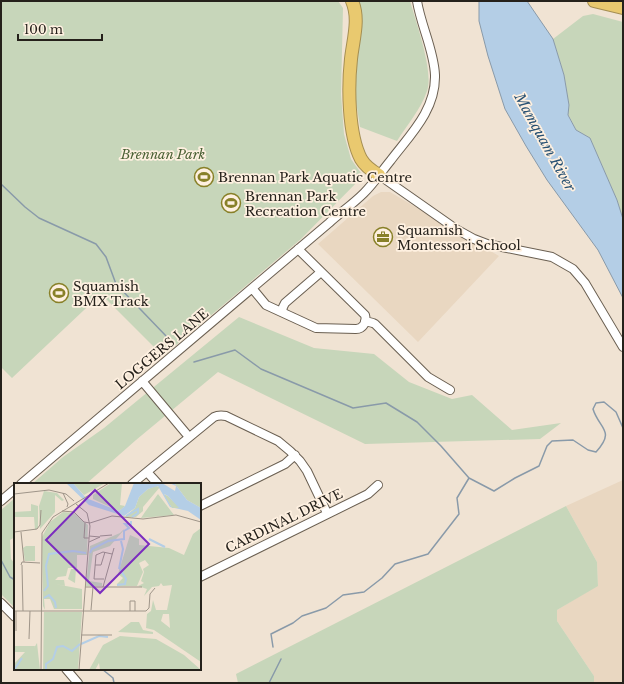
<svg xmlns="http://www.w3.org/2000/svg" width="624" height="684" font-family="'Libre Baskerville',serif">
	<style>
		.built { fill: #e9d7c1 }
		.green { fill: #c7d6ba }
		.water { fill: #b4cee6; stroke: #899aa9 }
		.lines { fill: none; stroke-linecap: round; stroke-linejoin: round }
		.stream { stroke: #899aa9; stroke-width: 1.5 }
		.minor-casing { stroke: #6a5f51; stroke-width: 10 }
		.highway-casing { stroke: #a48e52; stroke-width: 14 }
		.minor { stroke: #fff; stroke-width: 8 }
		.highway { stroke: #e9c96f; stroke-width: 12 }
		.labels { text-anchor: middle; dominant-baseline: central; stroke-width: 3.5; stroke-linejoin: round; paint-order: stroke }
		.park-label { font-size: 13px; font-style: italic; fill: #496033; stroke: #fef0e0 }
		.poi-label { font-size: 13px; fill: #25211b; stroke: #fef0e0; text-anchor: start }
		.street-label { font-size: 13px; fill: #25211b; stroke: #fef0e0 }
		.water-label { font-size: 14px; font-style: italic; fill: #285173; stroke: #fef0e0 }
		.inset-river { fill: none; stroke: #b4cee6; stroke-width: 2 }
		.inset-road { fill: none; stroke: #9f9589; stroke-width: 1 }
		.view { fill: #7b2cbf; fill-opacity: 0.15; stroke: #7b2cbf; stroke-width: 2 }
		.inset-edge { fill: none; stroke: #25211b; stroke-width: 2 }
	</style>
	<rect width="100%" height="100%" fill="#f0e3d3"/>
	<!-- built -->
	<path class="built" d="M381,192H390L499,256L418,342L318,244L373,196Z
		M623,480V683H594V676L557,621V610L598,585L597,562L566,506Z"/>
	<!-- green -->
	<path class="green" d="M1,1H338L343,8L341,94L344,134L351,159L363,176L301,239L163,356L101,294L12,378L1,367Z
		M358,1H410C416,22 434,72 427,91C421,109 407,125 397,141L360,127L354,89Z
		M593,14L623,22V219L617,200L590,138L576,130L568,114L569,105L564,75L553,39L583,16Z
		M239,317L314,348L374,354L409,382L452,399L472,395L512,430L561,423L540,439L365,444L218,372L136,440L86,484H32L63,457L104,428Z
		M15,498V537L10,540L11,559L15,564V608L1,594V510Z
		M566,506L597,562L598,586L557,610V621L594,676V683H238L236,674Z"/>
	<!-- water -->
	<path class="water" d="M479,1H527L553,39L564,75L569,105L568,115L576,130L590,138L617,200L623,219V298L598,250L547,180L526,146L505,109L488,56L479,21Z"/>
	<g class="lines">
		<!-- stream -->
		<path class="stream" d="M1,184L25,207L39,218L96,244L106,257L116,284L167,337
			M194,362L235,350L261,369L353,408L386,403L417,422L441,446L469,478L494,491L515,478L539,466L547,446L552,441L573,440L588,450L596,452C616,430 599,429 593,409L596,403L604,402L616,412L623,428
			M1,560L10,577L15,580
			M273,647L271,634L293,623L302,616L326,608L343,595L364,592L382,578L395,564L428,554L459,514L457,498L469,478
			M102,669L113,678L114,683
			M269,683L281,659"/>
		<!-- minor casing -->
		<g class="minor-casing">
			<path id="minor" d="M379,175L456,229L474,239L487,244L552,257L573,269L585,283L623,347
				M252,288L266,305L316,328L356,329C363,329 367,322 365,315L298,249
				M282,312L283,307L285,303L321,272
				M365,321L373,323L375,324L428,377L450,390
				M142,381L189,437
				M147,472L158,484
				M21,484L329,223C340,213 353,204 364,193C374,183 382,171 391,160C410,135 436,110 435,75C434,50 421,26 417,1
				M132,484L214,417C218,415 221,415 226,416L278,441L290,451L300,461L307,471L327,513
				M1,501L15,489
				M200,506L285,464L295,455
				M200,577L368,494L378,485
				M1,603L15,617
				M66,669L78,683"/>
		</g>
		<!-- highway casing -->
		<g class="highway-casing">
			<path id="highway" d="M352,1C360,19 353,40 351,59C348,86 348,134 361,159C365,166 372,171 379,175
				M594,1L623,8"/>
		</g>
		<!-- minor -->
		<use href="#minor" class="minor"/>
		<!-- highway -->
		<use href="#highway" class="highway"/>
	</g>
	<!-- icons -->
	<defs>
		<g id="stadium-ring" transform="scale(1)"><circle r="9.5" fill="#fef0e0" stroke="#888028" stroke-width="1.5"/><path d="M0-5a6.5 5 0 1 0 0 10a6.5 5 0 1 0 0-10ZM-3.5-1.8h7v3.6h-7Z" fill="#888028"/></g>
		<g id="office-ring" transform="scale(1)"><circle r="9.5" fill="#fef0e0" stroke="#888028" stroke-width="1.5"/><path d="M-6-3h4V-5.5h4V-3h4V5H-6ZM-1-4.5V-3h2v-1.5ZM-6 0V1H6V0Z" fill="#888028"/></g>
	</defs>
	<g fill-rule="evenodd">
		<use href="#stadium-ring" x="204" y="177"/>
		<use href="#stadium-ring" x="231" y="203"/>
		<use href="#office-ring" x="383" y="237"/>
		<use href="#stadium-ring" x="59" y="293"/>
	</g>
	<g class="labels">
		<!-- park labels -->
		<g class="park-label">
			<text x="163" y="154">Brennan Park</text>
		</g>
		<!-- poi labels -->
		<g class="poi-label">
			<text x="218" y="177">Brennan Park Aquatic Centre</text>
			<text x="245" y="196">Brennan Park<tspan x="245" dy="15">Recreation Centre</tspan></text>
			<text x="397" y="230">Squamish<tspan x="397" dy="15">Montessori School</tspan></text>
			<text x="73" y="286">Squamish<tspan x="73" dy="15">BMX Track</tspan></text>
		</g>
		<!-- street labels -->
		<g class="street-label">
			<text transform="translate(162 349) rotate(-40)">LOGGERS LANE</text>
			<text transform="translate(284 521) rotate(-26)">CARDINAL DRIVE</text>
		</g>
		<!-- water labels -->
		<g class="water-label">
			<text transform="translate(545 142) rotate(61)">Mamquam River</text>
		</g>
	</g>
	<!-- overview -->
	<g transform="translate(14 483)">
		<rect width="187" height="187" fill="#f0e3d3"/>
		<path d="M59,0H91L70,12ZM97,0H108L106,22L111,23L105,28L79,16V12ZM157,0H187V25L173,17L161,1ZM142,3L146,4L129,24V28L122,34H111L121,25L125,14L134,6ZM30,8L43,10L50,17L48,18L41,12V29L26,46L25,23ZM144,11L160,32L127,35L131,29ZM149,11L154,13L166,25H158ZM17,21L24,23V45L21,47L20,34H0V29L17,28ZM49,29L60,30L74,42L73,72H63V85H54L52,93L44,94L41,97H50L51,103L41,101L68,106V126H40L36,116H30L31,127L29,123L28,54L36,39ZM187,45V179L140,147L132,145L133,131L137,128L139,117L142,127H153L158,102L149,103L147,100L145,103L138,104L130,113L133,106L124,103L130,100L127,98L130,89L129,86L135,82L131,77L125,80L129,89L123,103H103V101L109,95L104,91L116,52L125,56V62L155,65L170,72L179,51ZM149,131H155L156,145L147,138ZM110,46L109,48L96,63L79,69L75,98L88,100V103H72L76,63L106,50ZM12,63H21V78H11L9,65ZM57,86H62L61,100L54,96ZM30,129H68L64,187H29ZM117,139H125L129,147L139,149V151L104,149ZM106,153L142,156L170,172L187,187H86L85,180L81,187H75L89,162ZM23,160L26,187H0V181L11,169H0V163H21L20,165Z" fill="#c7d6ba" fill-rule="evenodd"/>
		<path d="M52,0H59L72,15L105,28L111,23L120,0H148L161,8L162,3L155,0L161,1L173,17L187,25V37L174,28L156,24L144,3L134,6L125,14L121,25L110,33L75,22ZM150,11L154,13L165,25H158Z" fill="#b4cee6" fill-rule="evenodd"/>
		<path class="inset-river" d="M112,33L124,26V30L118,34M135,56L151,64M76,70L78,66L94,58L110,56V48L115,45L111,41H117V38M105,86L109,66L107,58M103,102L111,101L112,96L106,86M30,108L34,103L32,83L35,71L59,68L72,70M30,115L35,112L41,119L42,125M67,161L85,153L94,154M0,187L8,175M32,187V181L39,176L43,164L49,163L58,168L66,161"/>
		<path class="inset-road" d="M49,10L54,21L53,24M0,11L35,7L52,11L60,18M62,21L73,30L76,43L65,187M48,28L60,29L70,39L76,40M71,40L70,55H75M76,40L98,33L129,36L162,32L187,39M0,49L23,46L26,42L27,27M7,49L10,79M86,53L98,52M75,59L86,54L75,53M7,82L8,79L26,80M8,82L9,128M81,82H87L91,69M90,96H80L82,72L89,69L98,71M71,104H128M89,104L100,65M77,127L79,104M0,128H132L135,125L136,111L141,105M2,128V148M116,128V118H121V128M67,152H98M15,156L16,128M27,187L28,50L39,34L95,0"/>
		<path class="view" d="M81,7L135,61L86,110L32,57Z"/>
		<rect width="187" height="187" class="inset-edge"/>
	</g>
	<!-- border -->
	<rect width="624" height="684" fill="none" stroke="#25211b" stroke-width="4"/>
	<!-- scale -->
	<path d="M18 34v6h84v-6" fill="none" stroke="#25211b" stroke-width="2"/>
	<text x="24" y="34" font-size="12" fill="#25211b" stroke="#fef0e0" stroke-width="3" paint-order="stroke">100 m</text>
</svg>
